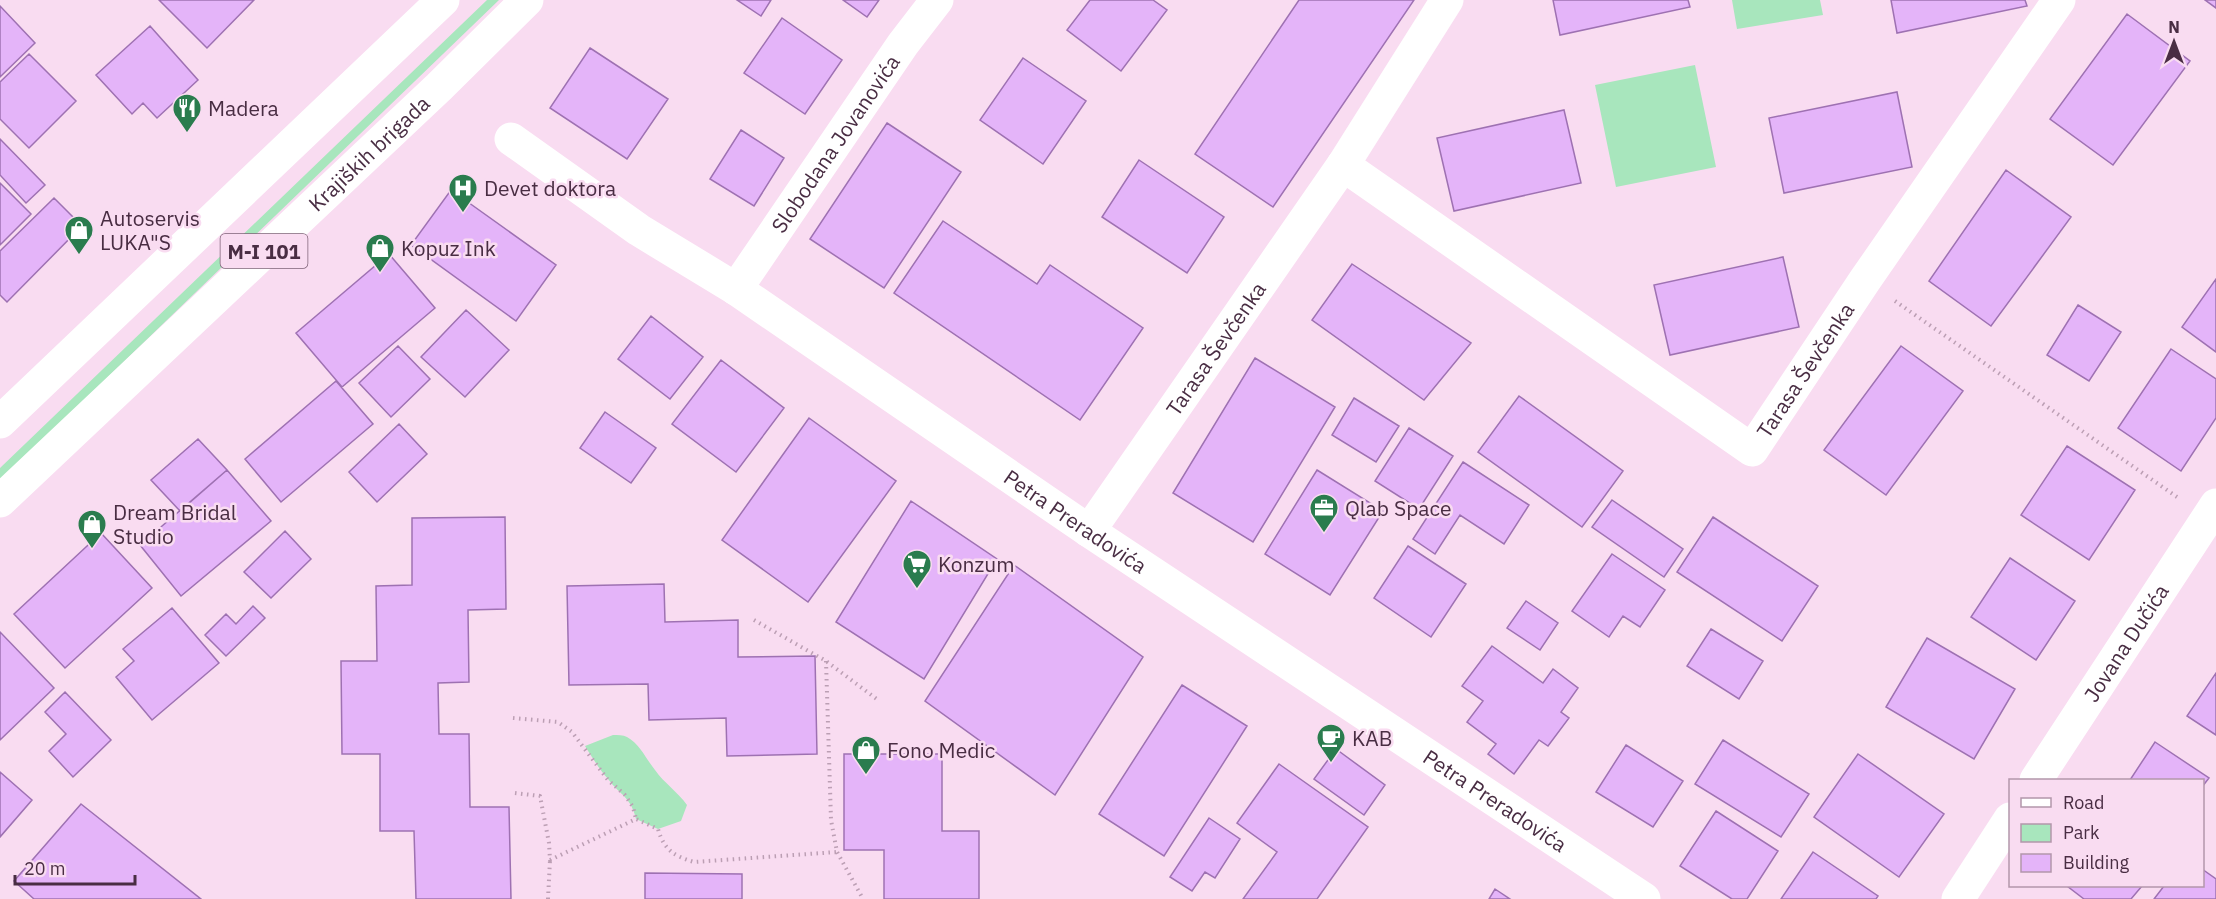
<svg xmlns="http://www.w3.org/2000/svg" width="2216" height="899" font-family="'IBM Plex Sans',sans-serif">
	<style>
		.green { fill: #a8e6bd }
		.building { fill: #e4b4f9; stroke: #9e71b2; stroke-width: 1.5 }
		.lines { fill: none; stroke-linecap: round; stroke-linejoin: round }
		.path { stroke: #bc9fb4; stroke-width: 4; stroke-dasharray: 1.5 4.5; stroke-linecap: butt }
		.minor { stroke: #fff; stroke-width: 33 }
		.major { stroke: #fff; stroke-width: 33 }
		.labels { text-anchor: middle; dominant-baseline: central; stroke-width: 5; stroke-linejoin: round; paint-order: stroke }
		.shield { fill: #f9dcf1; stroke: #7e6277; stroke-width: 1.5 }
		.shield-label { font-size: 20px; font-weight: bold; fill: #492d43 }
		.poi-label { font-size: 21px; fill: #492d43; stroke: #f9dcf1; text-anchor: start }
		.street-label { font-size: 21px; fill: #492d43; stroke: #f9dcf1 }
	</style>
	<rect width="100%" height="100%" fill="#f9dcf1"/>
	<!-- green -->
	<path class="green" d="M487,0H499L0,481V468Z
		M1732,0H1820L1823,15L1737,29Z
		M1695,65L1716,167L1616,187L1595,85Z
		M613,735C618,735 623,735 627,737C640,744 646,759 655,770C664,783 678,792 687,805L681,821L658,829L636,819C631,797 620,795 608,779C599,769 592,757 585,746Z"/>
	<!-- building -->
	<path class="building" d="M159,0H254L207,48Z
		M737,0H771L761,16Z
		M843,0H879L867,17Z
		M1090,0H1153L1167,10L1121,71L1067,30Z
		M1299,0H1414L1273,207L1195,154Z
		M1553,0H1688L1690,7L1560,35Z
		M1891,0H2025L2027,6L1897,33Z
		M2205,0H2216V8Z
		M0,6L35,43L0,77Z
		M2127,14L2190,61L2113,165L2050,119Z
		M782,18L842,60L805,114L744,73Z
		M150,26L198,80L157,118L143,103L132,114L96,75Z
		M590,48L668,99L627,159L550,108Z
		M29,54L76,101L29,148L0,119V82Z
		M1023,58L1086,101L1043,164L980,120Z
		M1897,92L1912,167L1784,193L1769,118Z
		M1564,110L1581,183L1454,211L1437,138Z
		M887,123L961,172L884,288L810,239Z
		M741,130L784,158L754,206L710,179Z
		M0,139L45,185L26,203L0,175Z
		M1139,160L1224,217L1187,273L1102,217Z
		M2006,170L2071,217L1991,326L1929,281Z
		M0,183L31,214L0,245Z
		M451,190L556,265L516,321L411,245Z
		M54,198L82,226L7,302L0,295V251Z
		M943,221L1037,284L1050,265L1143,328L1080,420L894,293Z
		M389,254L435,308L342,387L296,333Z
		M1783,257L1799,327L1670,355L1654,285Z
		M1352,264L1471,343L1424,400L1312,320Z
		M2216,279V352L2182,327Z
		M2078,305L2121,332L2089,381L2047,355Z
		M466,310L509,350L465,397L421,357Z
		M651,316L703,357L670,399L618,359Z
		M398,346L430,379L391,417L359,383Z
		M1901,346L1963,391L1886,495L1824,450Z
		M2171,349L2216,379V418L2181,471L2118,428Z
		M1255,358L1335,407L1253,542L1173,493Z
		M721,360L784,408L736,472L672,424Z
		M336,381L373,424L281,502L245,459Z
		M1519,396L1623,471L1582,527L1478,452Z
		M1354,398L1399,426L1376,462L1332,435Z
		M605,412L656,448L631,483L580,448Z
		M809,418L896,481L808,602L722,540Z
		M399,424L427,454L377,502L349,472Z
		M1409,428L1453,456L1419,509L1375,481Z
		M198,439L227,470L180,511L151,480Z
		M2067,446L2135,490L2089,560L2021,515Z
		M1463,462L1529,505L1504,544L1460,515L1435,554L1413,539Z
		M227,470L271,521L181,596L140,545Z
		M1317,470L1383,511L1330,595L1265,554Z
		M1612,500L1683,549L1664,577L1592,527Z
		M911,501L997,559L924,679L836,622Z
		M505,517L506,609L468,610L469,682L438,683L439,734H469L470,807H509L511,899H416L414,831H380V754H342L341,661H377L376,586L412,585V518Z
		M1713,517L1818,586L1782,641L1677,572Z
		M285,531L311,559L271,598L244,572Z
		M101,533L152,588L65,668L14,614Z
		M1408,546L1466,584L1431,637L1374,598Z
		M1612,554L1665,590L1640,627L1623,616L1609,637L1572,611Z
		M2010,558L2075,601L2036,660L1971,617Z
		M1014,565L1143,657L1055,795L925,701Z
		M664,584L665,622L738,620V657L815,656L817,754L727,756L726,718L649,720L648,684L569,685L567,586Z
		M1526,601L1558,623L1540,650L1507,628Z
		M253,606L265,618L226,656L205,635L226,614L236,624Z
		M172,608L219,663L152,720L116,677L134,661L123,649Z
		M1711,629L1763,661L1739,699L1687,666Z
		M0,632L54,688L0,740Z
		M1927,638L2015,689L1974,759L1886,707Z
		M1492,646L1543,683L1553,669L1578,688L1561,712L1569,718L1548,746L1539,740L1514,774L1488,754L1496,744L1467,722L1483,701L1462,686Z
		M2216,673V735L2187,716Z
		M1182,685L1247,726L1164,856L1099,814Z
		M65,692L111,740L73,777L49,751L66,734L45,712Z
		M1723,740L1809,794L1781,837L1695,784Z
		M2155,742L2209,778L2202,787V780H2130Z
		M1626,745L1683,781L1653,827L1596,792Z
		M1336,749L1385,785L1364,815L1314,779Z
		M844,754H942V831H979V899H884V850H844Z
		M1858,754L1944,814L1899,877L1814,817Z
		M1279,764L1368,827L1317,899H1243L1277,852L1237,823Z
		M0,772L32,800L0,837Z
		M81,804L201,899H34L14,881Z
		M1716,811L1778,851L1747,899H1732L1680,866Z
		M1209,818L1240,839L1215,878L1205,872L1192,891L1170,877Z
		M1813,852L1878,896L1876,899H1781Z
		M2202,869L2216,879V899H2154L2164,886H2202Z
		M645,873L742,874V899H645Z
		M2067,886H2142L2131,899H2084Z
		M1495,889L1510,899H1489Z"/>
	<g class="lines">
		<!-- path -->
		<path class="path" d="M1895,301L2177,497
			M754,620L826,661L878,700
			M826,661L831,820L837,852L863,899
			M513,718L558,722L572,732L608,780L625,795L633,807L636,819
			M515,793L540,796L549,843L550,860L636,819L658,829C664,850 674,856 694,862L837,852
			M548,899L550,860"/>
		<!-- minor -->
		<g class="minor">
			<path id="s1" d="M511,139L639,230L736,289L1089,531L1644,899"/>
			<path d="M1343,165L1447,0"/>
			<path id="s2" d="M736,289L903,44L937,0"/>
			<path id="s3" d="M1089,531L1343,165L1752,450L1865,280L2059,0"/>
			<path id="s4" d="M2036,780L2216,505"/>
			<path d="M1958,899L2010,819"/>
		</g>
		<!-- major -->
		<g class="major">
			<path d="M0,422L443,0"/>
			<path id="s5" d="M0,501L439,87L527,0"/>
		</g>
	</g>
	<!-- icons -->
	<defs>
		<g id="restaurant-pin" transform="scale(1.5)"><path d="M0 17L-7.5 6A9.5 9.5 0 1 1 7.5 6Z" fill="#2a7c4e" stroke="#f9dcf1"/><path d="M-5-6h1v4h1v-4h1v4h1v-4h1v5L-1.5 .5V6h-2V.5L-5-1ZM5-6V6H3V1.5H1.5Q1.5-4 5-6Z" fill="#fff"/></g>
		<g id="hospital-pin" transform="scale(1.5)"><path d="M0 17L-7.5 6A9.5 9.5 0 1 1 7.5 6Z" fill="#2a7c4e" stroke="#f9dcf1"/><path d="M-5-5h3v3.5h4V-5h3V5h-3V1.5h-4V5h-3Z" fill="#fff"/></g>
		<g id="shop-pin" transform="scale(1.5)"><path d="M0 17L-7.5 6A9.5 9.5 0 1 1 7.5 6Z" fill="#2a7c4e" stroke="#f9dcf1"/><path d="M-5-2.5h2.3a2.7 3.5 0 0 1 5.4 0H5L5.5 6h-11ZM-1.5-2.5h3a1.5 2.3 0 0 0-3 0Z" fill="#fff"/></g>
		<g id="office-pin" transform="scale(1.5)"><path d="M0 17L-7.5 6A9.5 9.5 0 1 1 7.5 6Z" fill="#2a7c4e" stroke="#f9dcf1"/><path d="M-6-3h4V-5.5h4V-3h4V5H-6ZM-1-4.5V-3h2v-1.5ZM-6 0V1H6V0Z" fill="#fff"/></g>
		<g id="supermarket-pin" transform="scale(1.5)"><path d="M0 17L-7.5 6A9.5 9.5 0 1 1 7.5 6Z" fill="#2a7c4e" stroke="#f9dcf1"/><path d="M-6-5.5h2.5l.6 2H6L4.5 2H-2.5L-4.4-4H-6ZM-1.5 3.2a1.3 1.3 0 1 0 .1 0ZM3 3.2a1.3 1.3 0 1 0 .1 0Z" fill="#fff"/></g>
		<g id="cafe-pin" transform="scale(1.5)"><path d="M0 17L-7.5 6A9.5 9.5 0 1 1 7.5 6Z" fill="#2a7c4e" stroke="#f9dcf1"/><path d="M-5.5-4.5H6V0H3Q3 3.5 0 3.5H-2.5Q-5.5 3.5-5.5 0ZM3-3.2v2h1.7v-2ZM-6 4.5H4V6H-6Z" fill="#fff"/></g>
	</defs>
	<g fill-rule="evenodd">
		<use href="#restaurant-pin" x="187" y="108"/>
		<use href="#hospital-pin" x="463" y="188"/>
		<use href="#shop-pin" x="79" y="230"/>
		<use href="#shop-pin" x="380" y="248"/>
		<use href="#office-pin" x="1324" y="508"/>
		<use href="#shop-pin" x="92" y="524"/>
		<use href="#supermarket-pin" x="917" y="564"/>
		<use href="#cafe-pin" x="1331" y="738"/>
		<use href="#shop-pin" x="866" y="750"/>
	</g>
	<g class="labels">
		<!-- shield labels -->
		<rect class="shield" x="220.5" y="234" width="87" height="34" rx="4.5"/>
		<g class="shield-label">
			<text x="264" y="251">M-I 101</text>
		</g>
		<!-- poi labels -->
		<g class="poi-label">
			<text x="208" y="108">Madera</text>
			<text x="484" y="188">Devet doktora</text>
			<text x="100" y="218">Autoservis<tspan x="100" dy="24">LUKA"S</tspan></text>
			<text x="401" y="248">Kopuz Ink</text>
			<text x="1345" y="508">Qlab Space</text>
			<text x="113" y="512">Dream Bridal<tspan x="113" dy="24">Studio</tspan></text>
			<text x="938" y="564">Konzum</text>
			<text x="1352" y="738">KAB</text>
			<text x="887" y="750">Fono Medic</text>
		</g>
		<!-- street labels -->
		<g class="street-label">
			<text stroke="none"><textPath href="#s2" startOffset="176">Slobodana Jovanovića</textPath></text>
			<text stroke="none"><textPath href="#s5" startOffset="507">Krajiških brigada</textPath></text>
			<text stroke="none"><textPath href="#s3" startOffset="222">Tarasa Ševčenka</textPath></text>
			<text stroke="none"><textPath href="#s3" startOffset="1040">Tarasa Ševčenka</textPath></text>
			<text stroke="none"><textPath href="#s1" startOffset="682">Petra Preradovića</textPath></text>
			<text stroke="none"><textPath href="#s4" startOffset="164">Jovana Dučića</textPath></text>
			<text stroke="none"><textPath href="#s1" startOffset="1186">Petra Preradovića</textPath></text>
		</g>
	</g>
	<!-- legend -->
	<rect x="2009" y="779" width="195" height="108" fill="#f9dcf1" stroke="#b396ab" stroke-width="1.5"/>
	<rect x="2021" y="798" width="30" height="9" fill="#ffffff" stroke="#b396ab" stroke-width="1.5"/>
	<text x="2063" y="809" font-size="18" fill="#492d43">Road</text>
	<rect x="2021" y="824" width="30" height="18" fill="#a8e6bd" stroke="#b396ab" stroke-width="1.5"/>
	<text x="2063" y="839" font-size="18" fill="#492d43">Park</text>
	<rect x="2021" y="854" width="30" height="18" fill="#e4b4f9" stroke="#b396ab" stroke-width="1.5"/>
	<text x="2063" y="869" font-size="18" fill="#492d43">Building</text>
	<!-- north arrow -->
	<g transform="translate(2174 42)" stroke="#f9dcf1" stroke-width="4.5" paint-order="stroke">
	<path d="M0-4.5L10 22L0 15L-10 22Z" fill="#492d43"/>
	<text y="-9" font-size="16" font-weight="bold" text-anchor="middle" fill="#492d43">N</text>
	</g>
	<!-- scale -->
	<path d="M15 875v9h120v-9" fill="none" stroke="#492d43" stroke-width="3"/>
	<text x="24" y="875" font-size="18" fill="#492d43" stroke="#f9dcf1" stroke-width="4.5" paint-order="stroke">20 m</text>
</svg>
